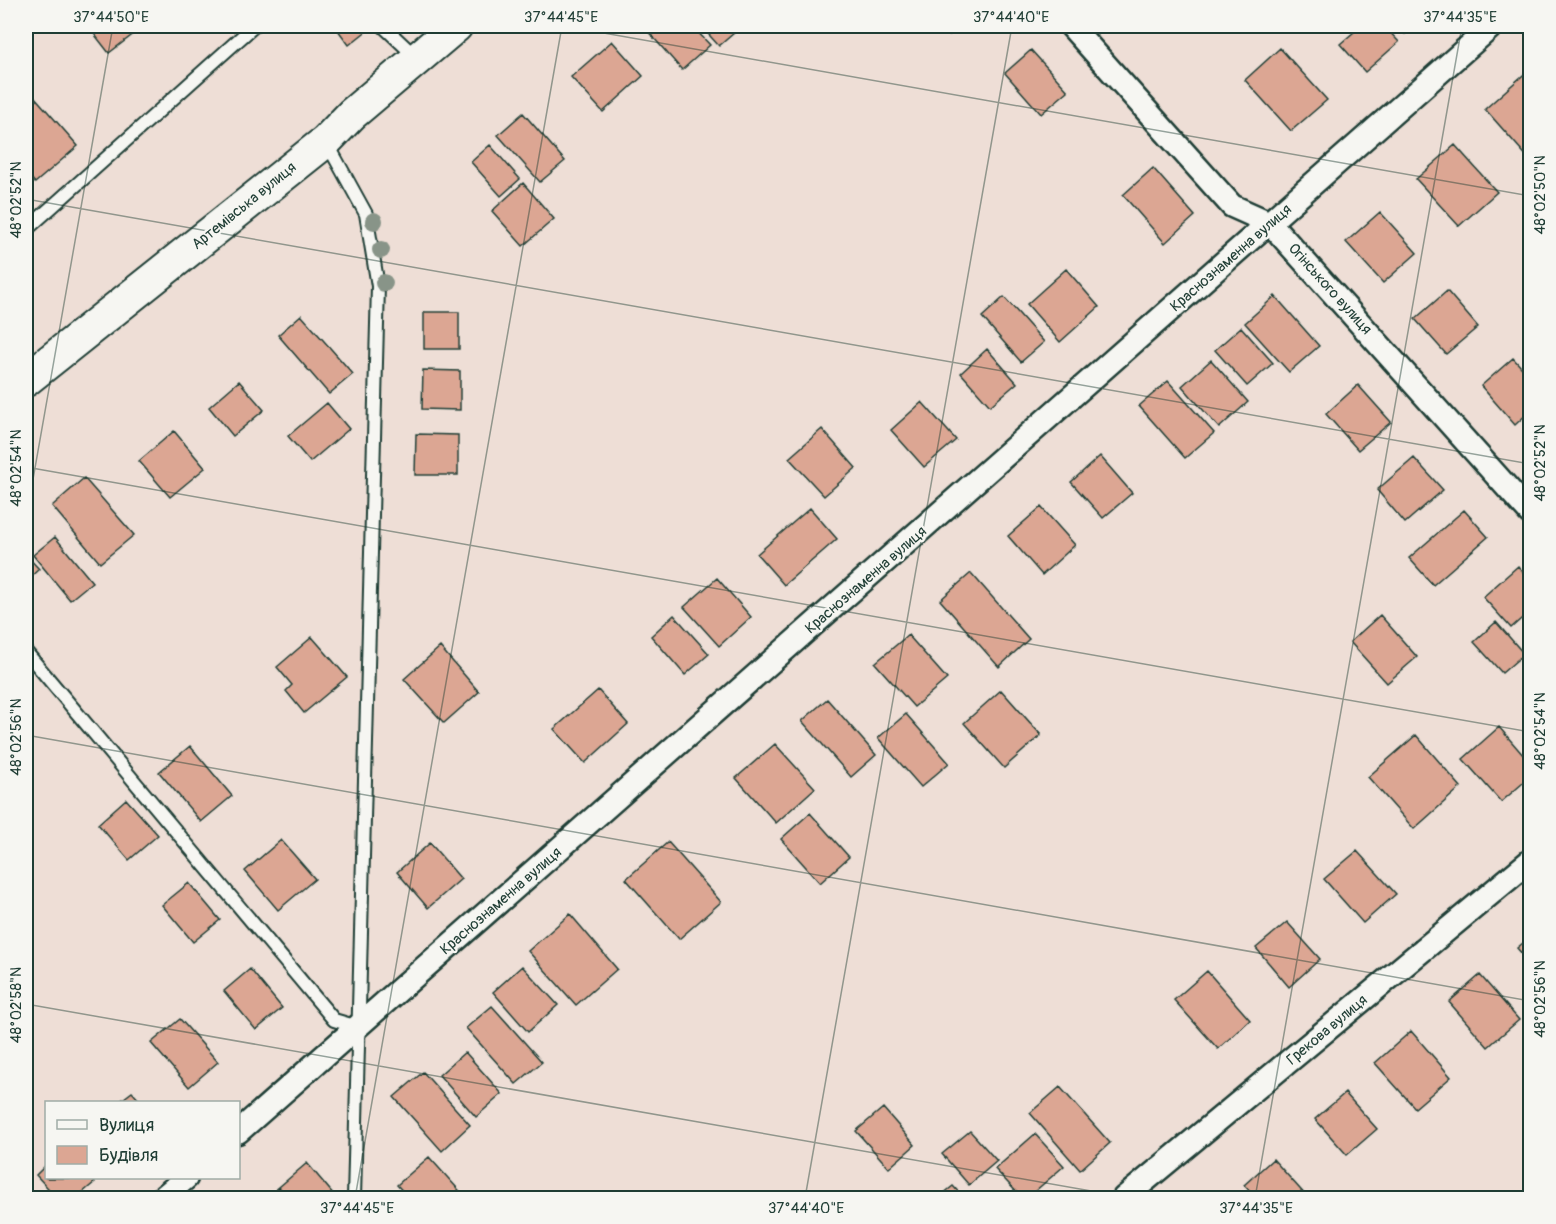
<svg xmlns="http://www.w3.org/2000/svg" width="1556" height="1224" font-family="Pangolin,sans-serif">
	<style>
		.building { fill: #dca693; stroke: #1f3d34; stroke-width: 1.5 }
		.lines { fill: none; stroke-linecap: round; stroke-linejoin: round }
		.lane-casing { stroke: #1f3d34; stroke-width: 16 }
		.street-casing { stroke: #1f3d34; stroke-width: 27 }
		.secondary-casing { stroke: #1f3d34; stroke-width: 36 }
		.lane { stroke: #f6f6f2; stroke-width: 12 }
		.street { stroke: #f6f6f2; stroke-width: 22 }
		.secondary { stroke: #f6f6f2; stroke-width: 32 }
		.tree { fill: #889488 }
		.ticks { fill: none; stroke: #1f3d34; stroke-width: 1.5; stroke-opacity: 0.45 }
		.labels { text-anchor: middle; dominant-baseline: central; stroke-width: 4.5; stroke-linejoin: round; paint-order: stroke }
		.street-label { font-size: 15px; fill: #1f3d34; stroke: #f6f6f2 }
		.neatline { fill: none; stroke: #1f3d34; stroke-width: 2 }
		.ticks-label { font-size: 15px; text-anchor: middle; fill: #1f3d34 }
	</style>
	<rect width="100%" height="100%" fill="#eeded6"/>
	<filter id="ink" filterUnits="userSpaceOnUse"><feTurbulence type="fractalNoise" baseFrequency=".0167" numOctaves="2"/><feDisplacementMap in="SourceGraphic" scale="12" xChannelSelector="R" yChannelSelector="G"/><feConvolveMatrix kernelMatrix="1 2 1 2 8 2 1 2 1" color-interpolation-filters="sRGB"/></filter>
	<g filter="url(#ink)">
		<!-- building -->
		<path class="building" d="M88,26H144L109,53Z
			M335,26H366L369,29L349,45Z
			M650,26H692L710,45L682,70L646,29Z
			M701,26H742L719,46Z
			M941,26H960L949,35Z
			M1361,26H1384L1399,42L1365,72L1340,44Z
			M1397,26H1414L1405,34Z
			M612,41L643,76L603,112L571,77Z
			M1280,48L1327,100L1291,131L1245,80Z
			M1031,50L1068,91L1041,114L1005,73Z
			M1530,69V160L1485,109Z
			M26,87L78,146L35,183L26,172Z
			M523,113L565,161L540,182L498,135Z
			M490,145L520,179L501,196L471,162Z
			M1455,145L1497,192L1459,226L1416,179Z
			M1153,168L1195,216L1165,243L1123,195Z
			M523,183L554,219L523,246L492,211Z
			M1380,212L1417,253L1383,283L1346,242Z
			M1066,269L1099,307L1060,342L1027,304Z
			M1447,291L1478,327L1446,354L1415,319Z
			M1275,296L1319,346L1289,372L1245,323Z
			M1004,297L1044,342L1021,362L982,317Z
			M424,312H459V349H424Z
			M301,315L353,374L329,394L278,335Z
			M1241,327L1273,363L1247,386L1215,350Z
			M987,349L1017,383L990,406L961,373Z
			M1513,358L1530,377V411L1515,425L1481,386Z
			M1211,360L1248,402L1219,428L1182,386Z
			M423,370L460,371V410L422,409Z
			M239,381L264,410L233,436L209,407Z
			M1168,381L1214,433L1185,458L1139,406Z
			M1358,385L1391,422L1358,450L1326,414Z
			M922,402L956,440L924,467L891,430Z
			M327,403L349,429L310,462L288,436Z
			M822,429L856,468L824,496L789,458Z
			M174,431L205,468L170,497L139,461Z
			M416,434L458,435V475H415Z
			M1100,456L1132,493L1103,518L1071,482Z
			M1414,458L1443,490L1405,523L1377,490Z
			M84,478L134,535L100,563L52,506Z
			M1041,507L1075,545L1042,575L1008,536Z
			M810,508L837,539L784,585L757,554Z
			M1464,510L1488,537L1433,585L1409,558Z
			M55,537L92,582L70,600L33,555Z
			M26,555L39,569L26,581Z
			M1518,566L1530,580V611L1511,628L1483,597Z
			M971,573L1029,639L999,667L940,600Z
			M717,578L751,617L719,646L684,607Z
			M674,615L709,654L685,675L651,636Z
			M1380,615L1417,657L1387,683L1350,642Z
			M1496,622L1524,654L1502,673L1474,642Z
			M908,635L947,679L914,707L875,663Z
			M312,637L347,677L304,713L286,691L292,685L277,667Z
			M440,647L479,692L444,723L404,679Z
			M598,690L628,724L585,763L554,729Z
			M1001,690L1041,735L1004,768L964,723Z
			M827,699L876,755L851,777L802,721Z
			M906,714L949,763L921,787L878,738Z
			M1499,727L1530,763V777L1501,802L1463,759Z
			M1416,735L1461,787L1414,829L1368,777Z
			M775,744L815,788L776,823L736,778Z
			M190,746L232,796L201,822L159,772Z
			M126,799L158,835L129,860L98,824Z
			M810,813L849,857L820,883L781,839Z
			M281,840L315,879L278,910L245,871Z
			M668,842L721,902L679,939L626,879Z
			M430,843L461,879L428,908L397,872Z
			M1357,851L1396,894L1363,923L1324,879Z
			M189,883L220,920L193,942L162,905Z
			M570,914L617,969L576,1005L528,951Z
			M1287,922L1320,959L1289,987L1256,948Z
			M1530,937V963L1517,948Z
			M522,966L558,1005L528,1032L493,992Z
			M250,969L282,1008L256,1030L224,991Z
			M1207,971L1250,1020L1218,1049L1174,1000Z
			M1480,975L1519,1020L1488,1047L1449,1002Z
			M492,1006L542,1062L516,1084L466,1028Z
			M180,1019L218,1062L189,1087L151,1043Z
			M1411,1031L1451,1077L1415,1108L1375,1063Z
			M465,1052L502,1094L476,1117L439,1075Z
			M423,1072L470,1125L442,1151L394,1097Z
			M1060,1087L1110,1143L1080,1170L1030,1113Z
			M132,1092L141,1102H119Z
			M1345,1093L1377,1129L1347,1155L1315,1119Z
			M883,1108L915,1145L889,1168L856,1131Z
			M970,1131L997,1161L969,1185L942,1154Z
			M1035,1134L1064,1166L1027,1198H1022L995,1169Z
			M429,1157L466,1198H409L397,1185Z
			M1273,1159L1308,1198H1256L1244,1185Z
			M307,1163L334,1195L330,1198H289L279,1187Z
			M46,1165V1178H91L95,1182L76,1198H57L36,1175Z
			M953,1186L964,1198H938Z
			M279,1187L289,1198H266Z"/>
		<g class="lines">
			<!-- lane casing -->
			<g class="lane-casing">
				<path id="lane" d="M383,26L417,58
					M327,143L366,214L378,286L354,1198
					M26,230L254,26
					M26,652L334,1020L358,1027"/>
			</g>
			<!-- street casing -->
			<g class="street-casing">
				<path id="street" d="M1071,26L1232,206L1270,223L1530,513
					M238,1132L1492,26
					M162,1198L186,1178
					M1124,1198L1530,861"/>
			</g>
			<!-- secondary casing -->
			<g class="secondary-casing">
				<path id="secondary" d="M26,380L326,141L352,114L456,26"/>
			</g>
			<!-- lane -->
			<use href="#lane" class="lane"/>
			<!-- street -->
			<use href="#street" class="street"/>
			<!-- secondary -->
			<use href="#secondary" class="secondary"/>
		</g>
		<!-- trees -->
		<g class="tree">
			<circle cx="374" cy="221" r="9"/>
			<circle cx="381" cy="250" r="9"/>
			<circle cx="384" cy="283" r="9"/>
		</g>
	</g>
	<!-- ticks -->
	<path class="ticks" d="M564,26L1530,196M26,199L1530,464M26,467L1530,732M26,519L113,26M26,735L1530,1001M26,1004L1131,1198M355,1198L562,26M805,1198L1012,26M1255,1198L1462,26"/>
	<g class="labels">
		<!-- street labels -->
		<g class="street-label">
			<text transform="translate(244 206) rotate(-39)">Артемівська вулиця</text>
			<text transform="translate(1231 258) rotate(-41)">Краснознаменна вулиця</text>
			<text transform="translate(1330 289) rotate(48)">Огінського вулиця</text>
			<text transform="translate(866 580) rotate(-41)">Краснознаменна вулиця</text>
			<text transform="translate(501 901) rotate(-41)">Краснознаменна вулиця</text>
			<text transform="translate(1327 1030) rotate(-40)">Грекова вулиця</text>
		</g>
	</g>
	<!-- margin -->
	<rect width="1556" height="1224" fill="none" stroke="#f6f6f2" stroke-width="66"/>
	<!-- legend -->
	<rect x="45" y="1101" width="195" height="78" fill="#f6f6f2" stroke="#a0aca6" stroke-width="1.5"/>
	<rect x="57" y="1120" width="30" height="9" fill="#f6f6f2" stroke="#a0aca6" stroke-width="1.5"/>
	<text x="99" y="1131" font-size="18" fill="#1f3d34">Вулиця</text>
	<rect x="57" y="1146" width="30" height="18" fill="#dca693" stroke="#a0aca6" stroke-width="1.5"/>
	<text x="99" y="1161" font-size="18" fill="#1f3d34">Будівля</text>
	<rect x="33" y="33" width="1490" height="1158" class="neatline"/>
	<g class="ticks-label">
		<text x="111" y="22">37°44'50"E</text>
		<text x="561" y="22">37°44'45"E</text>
		<text x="1011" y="22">37°44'40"E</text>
		<text x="1460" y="22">37°44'35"E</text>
		<text transform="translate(1540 195) rotate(-90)" y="5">48°02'50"N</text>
		<text transform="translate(16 200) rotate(-90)" y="5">48°02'52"N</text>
		<text transform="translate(1540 463) rotate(-90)" y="5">48°02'52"N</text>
		<text transform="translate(16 468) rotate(-90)" y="5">48°02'54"N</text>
		<text transform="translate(1540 731) rotate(-90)" y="5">48°02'54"N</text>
		<text transform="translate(16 737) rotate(-90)" y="5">48°02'56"N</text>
		<text transform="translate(1540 999) rotate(-90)" y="5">48°02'56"N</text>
		<text transform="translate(16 1005) rotate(-90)" y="5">48°02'58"N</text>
		<text x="357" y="1213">37°44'45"E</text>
		<text x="806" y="1213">37°44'40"E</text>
		<text x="1256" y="1213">37°44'35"E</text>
	</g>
</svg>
